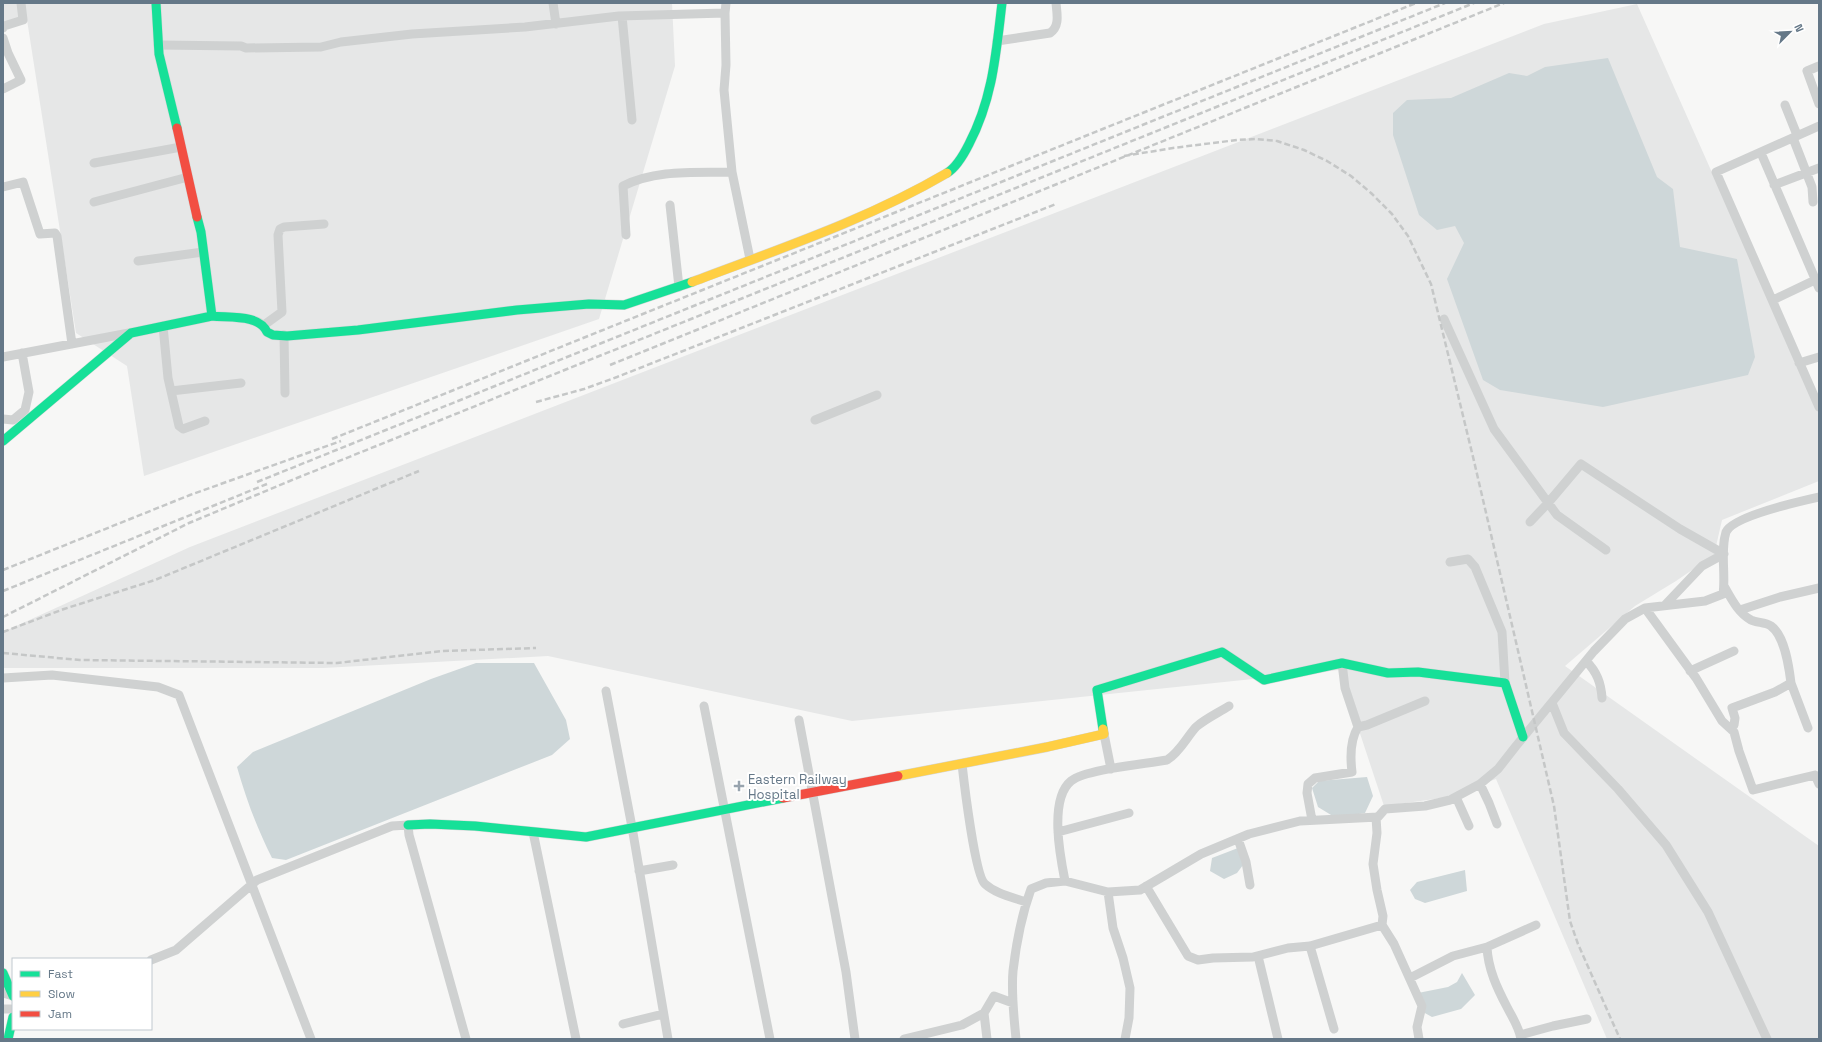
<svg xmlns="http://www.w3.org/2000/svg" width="1822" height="1042" font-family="'Space Grotesk',sans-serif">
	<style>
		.built { fill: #e6e7e7 }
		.water { fill: #ced7d9 }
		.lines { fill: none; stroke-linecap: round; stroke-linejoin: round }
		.fast-casing { stroke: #d4d5d6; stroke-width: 10 }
		.slow-casing { stroke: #d4d5d6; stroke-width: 10 }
		.jam-casing { stroke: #d4d5d6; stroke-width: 10 }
		.street { stroke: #cfd1d1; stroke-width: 9 }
		.fast { stroke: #16e098; stroke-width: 9 }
		.slow { stroke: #ffcf43; stroke-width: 9 }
		.jam { stroke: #f24e42; stroke-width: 9 }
		.rail { stroke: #c5c7c7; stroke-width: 2.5; stroke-dasharray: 6 3; stroke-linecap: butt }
		.poi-dot { fill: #98a4ae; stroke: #fff; stroke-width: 1.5 }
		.labels { text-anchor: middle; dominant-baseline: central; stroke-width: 4; stroke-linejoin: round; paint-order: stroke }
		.poi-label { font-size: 13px; fill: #657888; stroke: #fff; text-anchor: start }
	</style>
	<rect width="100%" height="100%" fill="#f7f7f6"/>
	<!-- built -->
	<path class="built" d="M3,3H672L675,66L599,319L144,476L127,366L76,333L27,20L3,22Z
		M1637,4L1819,413V481L1722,520L1714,555L1676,581L1635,606L1565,666L1819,846V1039H1607L1496,779L1442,798L1384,806L1339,670L852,721L548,656L323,668H3V632L190,547L1544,24Z"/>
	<!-- water -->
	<path class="water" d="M1608,58L1657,177L1673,189L1680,247L1737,259L1755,357L1748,375L1603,407L1500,390L1483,380L1447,279L1464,243L1455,226L1437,230L1419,215L1393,135V113L1407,100L1451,98L1509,73L1527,76L1545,67Z
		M476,663H534L566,720L570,739L552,755L286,860L272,858C257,828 246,799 237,767L253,752L431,679Z
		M1367,777L1373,796L1365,813L1336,818L1318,807L1312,788L1319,781Z
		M1238,848L1243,865L1237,873L1224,879L1210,871L1212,858Z
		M1465,870L1467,891L1425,903L1415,899L1410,890L1417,882Z
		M1462,973L1475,995L1461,1009L1432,1017L1423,1012L1418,993L1448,987L1457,982Z"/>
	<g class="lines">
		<!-- fast casing -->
		<g class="fast-casing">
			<path id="fast" d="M156,3L159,54L177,128
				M947,173C957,167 964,154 969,144C993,98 996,53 1002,3
				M212,316C229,318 259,314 267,332L273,335L287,336L358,330L517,310L589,304L624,305L692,282
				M3,441L131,333L212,316L201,232L197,217
				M1103,729L1097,690L1222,652L1264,680L1342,663L1388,673L1418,672L1505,683L1523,737
				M408,825L430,824L475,826L586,837L783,798
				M3,973L13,996
				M8,1039L13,1017"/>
		</g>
		<!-- slow casing -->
		<g class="slow-casing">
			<path id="slow" d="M692,282C779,249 867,220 947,173
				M898,776L1047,747L1104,734L1103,729"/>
		</g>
		<!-- jam casing -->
		<g class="jam-casing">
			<path id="jam" d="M177,128L197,217
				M783,798L898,776"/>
		</g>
		<!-- street -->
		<path class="street" d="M553,3L556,24
			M725,13L726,65L724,90L732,172L750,259
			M622,16L632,120
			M3,28L4,26L23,20L21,3
			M3,38L8,53L21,80L3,89
			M997,41L1050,33C1060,26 1057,14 1056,3
			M158,45L241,46L246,48L321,47L341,42L412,34L525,27L619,16L725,13L726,3
			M1819,66L1807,71L1819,104
			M1785,105L1797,135L1793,138L1812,187L1813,202
			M1819,126L1716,172L1819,407
			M1761,153L1819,288
			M94,163L181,147
			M1774,185L1819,168
			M3,187L23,182L40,234L55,233L57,236L72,344
			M94,202L188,177
			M670,205L679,287
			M626,235L623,186C656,169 696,173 732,172
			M138,261L203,252
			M1773,300L1815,280
			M1444,319L1494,429L1557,515L1606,550
			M264,325L282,312L278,235L280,229L284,227L324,224
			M163,326L168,378L179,426L183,429L205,421
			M284,335L285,393
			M3,357L129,333
			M1799,363L1819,357
			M171,391L241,383
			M3,419L13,420L25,410L29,392L22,353
			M815,420L877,395
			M1530,522L1548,503L1581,464L1680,529L1724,554L1702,566L1665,605
			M1450,562L1468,559L1475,567L1502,632L1505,683
			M1724,586C1731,598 1738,613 1751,620C1757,623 1765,622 1771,626C1785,636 1789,667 1791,683
			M1645,608L1696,678L1722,721L1734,732L1739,751L1753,790L1815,775L1819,784
			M1740,610L1780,597L1819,588
			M1586,661C1597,672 1601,683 1602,698
			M1342,663L1345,688L1358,727
			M1690,671L1734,651
			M3,678L52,675L158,687L179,695L311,1039
			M606,691L632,827L668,1039
			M1552,703L1564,733L1618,789L1666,845L1708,912L1767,1039
			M704,706L770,1039
			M799,720L846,972L855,1039
			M1729,727L1734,725L1735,718L1732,708L1775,692L1791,683L1808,728
			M1104,734L1111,769
			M962,764C964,782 975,876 985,884C996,894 1012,897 1026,902
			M1480,784L1489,803L1497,824
			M1456,797L1469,826
			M1376,817L1377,833L1373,864L1377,890L1383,916L1382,925L1394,944L1422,1006L1417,1027L1419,1039
			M1312,820L1307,793L1308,784L1315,778L1352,772C1350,756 1350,740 1358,727L1367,725L1425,701
			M533,832L576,1039
			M1058,832L1129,813
			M1238,839L1246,862L1250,885
			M639,871L673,865
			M1065,881C1060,856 1049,799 1071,781C1086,769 1146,764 1167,760C1180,752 1186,738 1196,727C1205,719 1218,713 1229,706
			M1146,886L1188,956L1198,960L1213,958L1253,957L1288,948L1310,946L1382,925
			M1108,892L1113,928L1123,958L1130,988L1129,1018L1125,1039
			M1310,946L1334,1029
			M1487,947C1488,969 1497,988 1507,1007C1512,1017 1519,1027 1521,1039
			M1258,956L1278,1039
			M151,960L176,950L257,880L392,826L408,825L409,835L466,1039
			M1410,978L1453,956L1487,947L1536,925
			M3,993L13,996
			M3,1009H11
			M984,1013L987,1039
			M623,1024L663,1014
			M1520,1035L1553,1026L1587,1019
			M904,1039L962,1025L984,1013L994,996L1013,1003
			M1016,1039C1014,1017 1011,993 1013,971C1016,945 1022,914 1031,889L1046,883L1065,881L1108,892L1140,890L1201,854L1249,834L1300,821L1378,817L1385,809L1425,806L1450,800L1480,784L1498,769L1516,746L1594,651L1625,619L1645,608L1705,601L1723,594C1726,574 1720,551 1726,532C1733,516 1801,501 1819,497"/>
		<!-- fast -->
		<use href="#fast" class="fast"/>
		<!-- slow -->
		<use href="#slow" class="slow"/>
		<!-- jam -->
		<use href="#jam" class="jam"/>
		<!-- rail -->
		<path class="rail" d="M1124,156L1173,148L1237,140L1256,139L1277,141L1304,150L1327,161L1351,176L1371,193L1392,214L1408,236L1431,284L1474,461L1554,806L1570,921L1578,944L1620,1039
			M610,365L1504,3
			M536,402L584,389L617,377L1056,204
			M332,439L1416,3
			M257,482L1445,3
			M3,570L190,495L341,441
			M3,591L267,484
			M3,617L189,523L297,478L1474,3
			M3,632L64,609L155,580L419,471
			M3,653L80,660L337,663L442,651L536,648"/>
	</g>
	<!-- markers -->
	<path class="poi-dot" d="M737 780h4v4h4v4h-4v4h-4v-4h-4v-4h4z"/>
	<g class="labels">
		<!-- poi labels -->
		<g class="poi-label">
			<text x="748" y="779">Eastern Railway<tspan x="748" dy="15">Hospital</tspan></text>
		</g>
	</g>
	<!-- border -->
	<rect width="1822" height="1042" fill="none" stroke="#657888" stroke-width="8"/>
	<!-- legend -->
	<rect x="12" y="958" width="140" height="72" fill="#ffffff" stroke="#c1c9cf"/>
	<rect x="20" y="971" width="20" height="6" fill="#16e098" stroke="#c1c9cf"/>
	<text x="48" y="978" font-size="12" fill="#657888">Fast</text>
	<rect x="20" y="991" width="20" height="6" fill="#ffcf43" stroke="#c1c9cf"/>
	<text x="48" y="998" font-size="12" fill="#657888">Slow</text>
	<rect x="20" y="1011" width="20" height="6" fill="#f24e42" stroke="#c1c9cf"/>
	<text x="48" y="1018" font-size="12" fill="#657888">Jam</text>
	<!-- north arrow -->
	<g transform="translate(1790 32) rotate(66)" stroke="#ffffff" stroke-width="3" paint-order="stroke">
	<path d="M0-3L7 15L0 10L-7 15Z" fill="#657888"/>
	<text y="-6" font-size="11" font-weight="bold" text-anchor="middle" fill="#657888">N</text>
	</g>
</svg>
